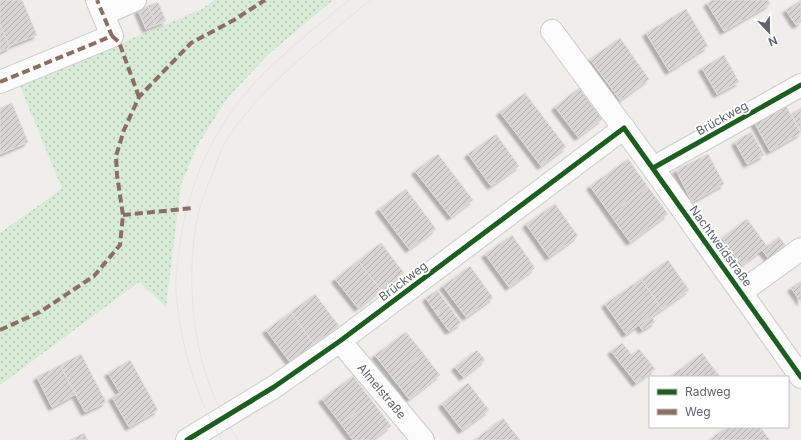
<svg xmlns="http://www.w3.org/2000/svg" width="801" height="440" font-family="Inter,sans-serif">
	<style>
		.park { fill: url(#park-dots) }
		.building { fill: url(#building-hatch); stroke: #deddd9; filter: url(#shadow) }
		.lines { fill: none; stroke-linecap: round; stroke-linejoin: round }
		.minor-casing { stroke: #cbcccc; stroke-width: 24 }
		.minor { stroke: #fdfcfc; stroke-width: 22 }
		.tram { stroke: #e4e4e4; stroke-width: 1 }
		.quiet { stroke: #8d6e63; stroke-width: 4; stroke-dasharray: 8 4; stroke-linecap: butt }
		.cycleway-casing { stroke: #fff; stroke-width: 8 }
		.cycleway { stroke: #1b5e20; stroke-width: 5 }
		.labels { text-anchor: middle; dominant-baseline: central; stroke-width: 4; stroke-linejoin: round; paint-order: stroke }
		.street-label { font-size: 12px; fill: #5f6368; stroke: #fff }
	</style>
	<defs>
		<pattern id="park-dots" width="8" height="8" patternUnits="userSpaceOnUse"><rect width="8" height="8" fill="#d8ebd6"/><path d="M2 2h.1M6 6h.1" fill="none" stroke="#b2c2b1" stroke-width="1.8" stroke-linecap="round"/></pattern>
		<pattern id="building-hatch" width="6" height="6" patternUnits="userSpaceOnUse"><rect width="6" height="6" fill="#d6d5d3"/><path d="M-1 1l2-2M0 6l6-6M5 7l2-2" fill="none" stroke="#b1b0af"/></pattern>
		<filter id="shadow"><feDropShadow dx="-3.5" dy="3.5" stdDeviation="1" flood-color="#0004"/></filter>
	</defs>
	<rect width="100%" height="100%" fill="#efeeea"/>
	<!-- park -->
	<path class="park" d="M215,0H333L270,53L228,97L197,146L181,185L166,307L139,282L0,385V233L62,189L20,86L200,10Z"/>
	<!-- building -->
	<path class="building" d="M0,0H22L37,35L9,46L0,24Z
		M712,0H768L770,4L724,31L707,3Z
		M801,0V22L796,25L786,10Z
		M158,2L166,21L156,25L148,6Z
		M148,6L156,25L146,29L138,10Z
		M686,9L708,46L669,71L646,33Z
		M0,24L10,47L0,52Z
		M620,38L649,79L620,100L590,59Z
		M724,55L739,82L717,94L702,68Z
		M579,88L602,119L578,137L555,107Z
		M525,93L566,147L541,166L500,112Z
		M12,103L28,142L0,154V108Z
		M785,104L801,133L770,151L754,122Z
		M801,108V131L791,114Z
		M751,132L764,155L747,164L735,142Z
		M496,134L519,166L491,186L468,154Z
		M438,154L473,200L451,217L415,171Z
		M708,154L724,184L692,202L676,170Z
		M628,159L648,187L610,214L590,186Z
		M648,187L668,214L630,242L610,214Z
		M406,189L436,229L409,249L379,209Z
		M555,204L578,236L549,257L526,224Z
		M747,219L767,246L742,265L722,238Z
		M512,235L535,268L509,287L485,254Z
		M779,237L787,247L769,259L762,250Z
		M381,243L404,273L381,290L358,261Z
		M668,260L689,290L662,309L641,279Z
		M358,261L381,290L358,308L335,279Z
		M470,266L493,298L466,317L443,286Z
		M641,279L662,309L626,334L605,304Z
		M801,281V302L791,288Z
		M437,290L448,305L436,313L426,298Z
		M315,294L339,326L314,344L291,312Z
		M448,305L461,323L449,331L436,313Z
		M291,312L314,344L290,362L266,330Z
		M651,316L655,322L642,330L639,325Z
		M406,332L423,353L392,377L375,355Z
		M622,343L632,355L639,349L655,369L636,383L611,351Z
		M477,350L485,360L463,377L455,367Z
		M423,353L440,375L409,399L392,377Z
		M702,353L720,377H672L671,376Z
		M81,354L106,402L85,412L60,365Z
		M130,360L158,410L129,427L112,397L120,393L108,373Z
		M60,365L76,394L52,407L37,377Z
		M353,376L372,401L341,424L322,399Z
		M468,383L489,410L462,430L442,404Z
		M372,401L391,426L372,440H353L341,424Z
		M503,418L520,440H475Z
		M727,427H760L770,440H709Z
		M84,433L88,440H70Z"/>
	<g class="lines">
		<!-- minor casing -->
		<g class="minor-casing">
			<path id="minor" d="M103,14L135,0
				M552,31L653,168L801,377
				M0,82L112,36L97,0
				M653,168L801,85
				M741,292L801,249
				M340,341L423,440
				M187,440L274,387L340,341L624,128"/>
		</g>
		<!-- minor -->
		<use href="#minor" class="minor"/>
		<!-- tram -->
		<path class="tram" d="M222,440C195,395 180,344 176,291C175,282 177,271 178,261C183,193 213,124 262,75C289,48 320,24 349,0
			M238,440C225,419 212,396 205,372C191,326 188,266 197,219C200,203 207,187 213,173C217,162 221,149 227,139C265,83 319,43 370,0"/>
		<!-- quiet -->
		<path class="quiet" d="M112,36L119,42L139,97
			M0,82L112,36L97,0
			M123,215L194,208
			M0,330L40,312L94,276L120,245L123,215L117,175L116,156L124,130L139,97L191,43L234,20L265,0"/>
		<!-- cycleway casing -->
		<g class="cycleway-casing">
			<path id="cycleway" d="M653,168L801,85
				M187,440L274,387L340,341L624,128L801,377"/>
		</g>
		<!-- cycleway -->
		<use href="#cycleway" class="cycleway"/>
	</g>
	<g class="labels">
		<!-- street labels -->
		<g class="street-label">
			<text transform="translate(722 118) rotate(-29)">Brückweg</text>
			<text transform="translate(721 246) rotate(54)">Nachtweidstraße</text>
			<text transform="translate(403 281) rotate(-37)">Brückweg</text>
			<text transform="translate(382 391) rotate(50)">Almelstraße</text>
		</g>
	</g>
	<!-- legend -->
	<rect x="649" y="376" width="140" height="52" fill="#ffffff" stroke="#bfc1c3"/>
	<rect x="657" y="389" width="20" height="6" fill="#1b5e20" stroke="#bfc1c3"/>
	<text x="685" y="396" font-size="12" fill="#5f6368">Radweg</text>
	<rect x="657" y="409" width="20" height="6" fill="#8d6e63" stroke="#bfc1c3"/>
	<text x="685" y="416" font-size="12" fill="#5f6368">Weg</text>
	<!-- north arrow -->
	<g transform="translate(769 32) rotate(158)" stroke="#ffffff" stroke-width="3" paint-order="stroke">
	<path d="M0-3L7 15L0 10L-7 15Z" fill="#5f6368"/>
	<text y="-6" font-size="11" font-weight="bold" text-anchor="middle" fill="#5f6368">N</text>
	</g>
</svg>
